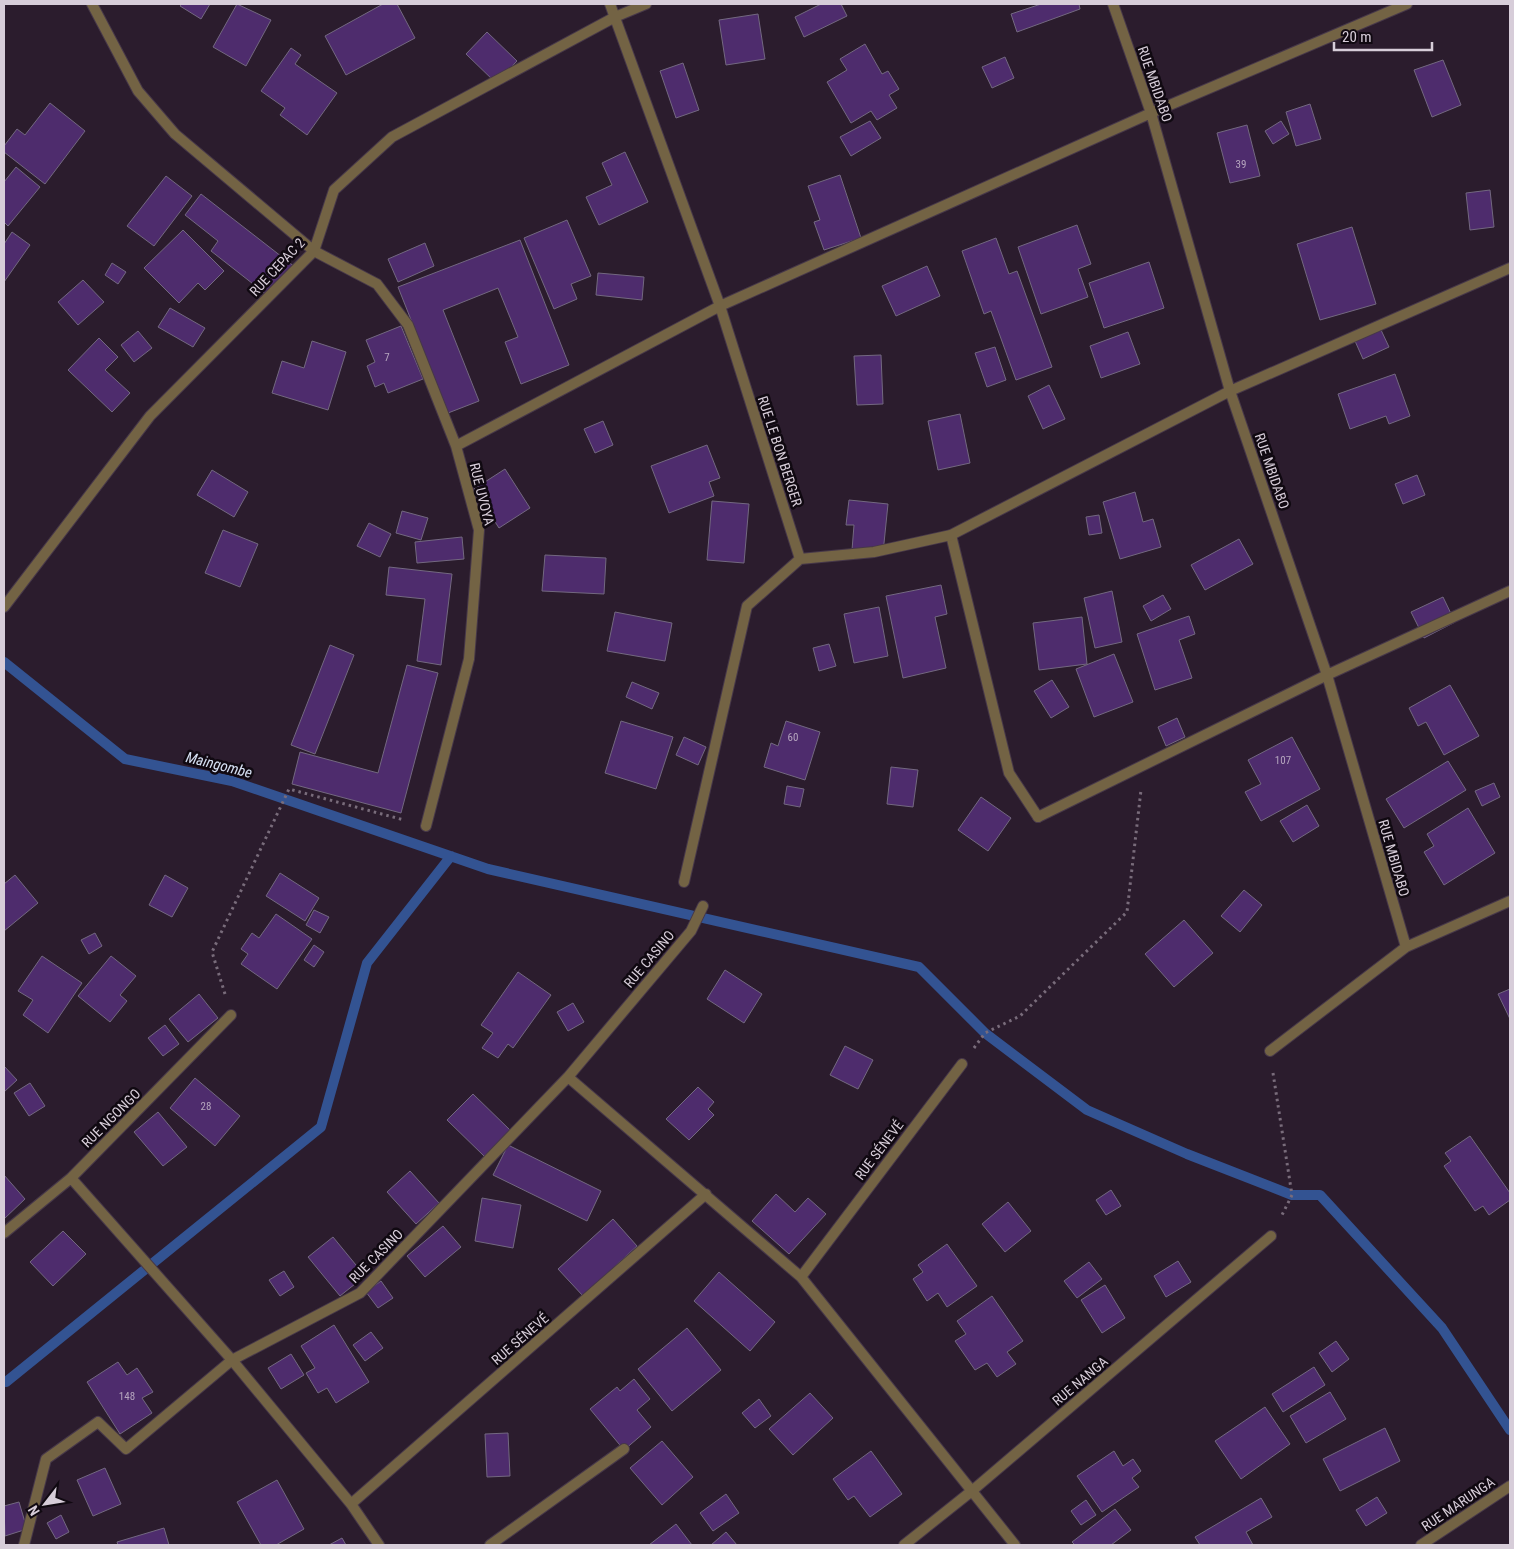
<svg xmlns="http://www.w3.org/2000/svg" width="1514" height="1549" font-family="'Roboto Condensed',sans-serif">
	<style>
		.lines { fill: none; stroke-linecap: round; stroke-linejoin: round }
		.stream { stroke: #335392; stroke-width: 10 }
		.building { fill: #4e2c6d; stroke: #736880 }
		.lane-casing { stroke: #473849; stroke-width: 12 }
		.street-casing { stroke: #473849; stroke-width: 12 }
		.path { stroke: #796c7b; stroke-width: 3; stroke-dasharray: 2.5 4; stroke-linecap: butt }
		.lane { stroke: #736344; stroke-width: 10 }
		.street { stroke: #736344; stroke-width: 10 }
		.labels { text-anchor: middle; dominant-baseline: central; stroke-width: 5; stroke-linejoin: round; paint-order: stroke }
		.number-label { font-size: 11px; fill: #b5a5be }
		.street-label { font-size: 14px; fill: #d7cdd9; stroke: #100911 }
		.water-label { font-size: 15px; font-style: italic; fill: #d6e0f3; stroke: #100911 }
	</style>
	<rect width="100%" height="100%" fill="#2b1c2d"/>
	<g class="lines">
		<!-- stream -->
		<path class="stream" d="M4,662L125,759L232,781L488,869L919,967L985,1033L1087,1110L1187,1154L1292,1195H1320L1442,1328L1510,1430
			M6,1382L321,1127L367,963L451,856"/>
	</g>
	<!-- building -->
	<path class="building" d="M182,4H210L201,19L180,6Z
		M237,4L271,20L246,66L213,47Z
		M383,4H397L415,38L346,75L325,36Z
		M821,4H841L847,16L804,37L795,17Z
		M1041,4H1079L1080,9L1017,32L1011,14Z
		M758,14L765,59L726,65L719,20Z
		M487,32L517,61L496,83L466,54Z
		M865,44L882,74L888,71L899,89L889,95L897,108L877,120L871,111L851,123L827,82L847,70L840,59Z
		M291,48L301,55L295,64L337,93L307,135L280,115L285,108L261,91Z
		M1005,57L1014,78L992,88L982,67Z
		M1443,60L1461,105L1432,117L1414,70Z
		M683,63L699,110L676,118L660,71Z
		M50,103L85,131L45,184L4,152V146L17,129L25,135Z
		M1310,104L1321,139L1296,146L1286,112Z
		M870,121L881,138L851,156L840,137Z
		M1281,121L1289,134L1273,144L1265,131Z
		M1247,125L1260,176L1230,183L1217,133Z
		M625,152L648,202L599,225L586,197L612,185L602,163Z
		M16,167L40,187L8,226L4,222V182Z
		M840,175L861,238L824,250L814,222L820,220L808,186Z
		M166,176L192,196L154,246L127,226Z
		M1490,190L1494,227L1470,230L1466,193Z
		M201,194L295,267L271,298L211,251L218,241L185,215Z
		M567,220L591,276L571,284L577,299L554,309L524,238Z
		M1077,225L1091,264L1078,269L1088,297L1041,314L1018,247Z
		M1352,227L1376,304L1320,320L1297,244Z
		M183,230L224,271L205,290L198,283L179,303L144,268Z
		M12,232L30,245L4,282V244Z
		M996,238L1009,274L1017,271L1052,367L1016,380L991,311L984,314L962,251Z
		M520,240L569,365L521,384L505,342L518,337L498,288L443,310L479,401L448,413L398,287Z
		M425,243L434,266L398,282L388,259Z
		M1149,262L1164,308L1104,328L1089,283Z
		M112,263L126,272L118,284L105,275Z
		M927,266L940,296L896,316L882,286Z
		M598,273L644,277L642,300L596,295Z
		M83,280L104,302L78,325L58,302Z
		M170,308L205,328L193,347L158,327Z
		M401,326L423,379L388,393L384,383L375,387L367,366L375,362L366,340Z
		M1381,330L1389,347L1363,359L1355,341Z
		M138,331L152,348L134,362L121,345Z
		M1128,332L1140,364L1101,378L1090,346Z
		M99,338L118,357L105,370L130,393L112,412L68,370Z
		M312,341L346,352L328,410L272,393L282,361L304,368Z
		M995,347L1006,380L987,387L975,353Z
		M881,355L883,404L857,405L854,356Z
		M1395,374L1410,416L1389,424L1386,416L1350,429L1338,394Z
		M1049,385L1065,419L1043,429L1028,396Z
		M960,414L970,463L938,470L928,421Z
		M603,421L613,445L595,453L584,429Z
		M707,445L720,478L709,482L714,496L669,513L651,466Z
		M505,469L530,508L499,528L474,489Z
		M212,470L248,492L234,517L197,495Z
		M1417,475L1425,495L1403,504L1395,484Z
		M1135,492L1143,522L1153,519L1161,547L1120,559L1103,502Z
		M849,500L888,504L883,553L852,550L854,525H846Z
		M712,501L749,504L744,563L707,560Z
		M402,511L428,518L421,540L396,533Z
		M1099,515L1102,533L1089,535L1086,517Z
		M369,523L391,534L380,557L357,546Z
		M223,530L258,544L240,587L205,573Z
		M462,537L464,559L417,563L415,542Z
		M1239,539L1253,564L1205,590L1191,565Z
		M545,555L606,558L604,594L542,591Z
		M389,567L452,574L441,665L417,661L425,599L386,595Z
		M941,585L947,614L935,617L946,668L903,678L886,596Z
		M1112,591L1122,642L1095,648L1084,598Z
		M1163,595L1171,609L1151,621L1143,606Z
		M1443,597L1455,622L1424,638L1411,612Z
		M879,607L888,656L854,663L844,614Z
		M615,612L672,623L665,661L607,651Z
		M1189,616L1195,634L1179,640L1192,678L1155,690L1137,634Z
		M1082,617L1087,664L1039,670L1033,623Z
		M829,644L836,666L819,671L813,648Z
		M330,645L354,655L315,754L291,745Z
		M1114,654L1133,702L1094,717L1076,669Z
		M407,665L438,673L401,813L292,784L300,752L378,773Z
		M1052,680L1069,707L1051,718L1034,691Z
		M632,682L659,693L652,709L626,697Z
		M1450,685L1479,736L1444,755L1426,722L1418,726L1409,708Z
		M1177,718L1185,737L1166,746L1158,727Z
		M621,721L673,737L656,789L605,773Z
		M786,721L820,732L805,780L764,767L771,743L778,746Z
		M684,737L706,747L698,765L676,755Z
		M1292,737L1320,789L1261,821L1245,792L1261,784L1248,760Z
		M1448,761L1466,790L1404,828L1386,799Z
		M891,767L918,770L913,807L887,804Z
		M1494,783L1500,797L1482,806L1475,791Z
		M787,786L804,789L800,807L784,804Z
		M981,797L1011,818L988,851L958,830Z
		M1307,805L1319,826L1293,842L1280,821Z
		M1468,808L1495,853L1444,885L1424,852L1434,846L1427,834Z
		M280,873L319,898L305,921L266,896Z
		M15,875L38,903L4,931V884Z
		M165,875L188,888L172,917L149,905Z
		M1244,890L1262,905L1240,932L1221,916Z
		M314,910L329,917L320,933L306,925Z
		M276,914L312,939L277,989L241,964L248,954L241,949L252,933L259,938Z
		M1184,920L1213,953L1174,987L1145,954Z
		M95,933L102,946L89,954L81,940Z
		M314,945L324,952L314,967L304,960Z
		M42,956L82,983L48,1033L23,1015L33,1000L18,991Z
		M111,956L136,976L120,995L127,1001L110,1022L78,996Z
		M725,970L762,994L744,1023L707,999Z
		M518,972L551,995L513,1048L508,1044L498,1058L482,1048L493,1033L481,1025Z
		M1510,989V1019L1498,994Z
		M199,994L218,1018L188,1042L169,1019Z
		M573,1003L584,1022L568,1031L557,1012Z
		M165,1025L179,1044L163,1056L148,1038Z
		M845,1046L873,1060L858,1089L830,1075Z
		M4,1066L17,1080L4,1092Z
		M195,1078L240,1116L215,1146L170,1108Z
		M30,1083L45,1106L29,1116L14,1093Z
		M698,1087L714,1102L708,1109L714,1115L689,1140L666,1119Z
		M473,1094L510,1130L484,1156L447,1120Z
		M158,1112L187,1147L163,1166L134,1132Z
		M1470,1136L1510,1193V1200L1489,1215L1483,1206L1475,1211L1444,1166L1451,1161L1445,1153Z
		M508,1145L601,1191L587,1221L493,1175Z
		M410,1171L439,1203L416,1224L387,1192Z
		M4,1175L25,1199L4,1219Z
		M1111,1190L1121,1206L1106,1215L1096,1200Z
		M776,1194L795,1212L808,1198L826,1214L789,1254L752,1221Z
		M482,1198L521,1205L513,1248L475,1241Z
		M1008,1202L1031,1231L1005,1252L982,1224Z
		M613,1219L637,1246L583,1296L558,1269Z
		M443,1226L461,1247L425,1277L407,1256Z
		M63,1231L86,1254L53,1286L30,1262Z
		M333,1237L365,1276L340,1296L308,1257Z
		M947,1244L977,1286L947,1307L938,1293L927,1301L913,1279L923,1272L918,1265Z
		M1178,1261L1191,1282L1166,1297L1154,1276Z
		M1089,1262L1102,1279L1077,1298L1064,1281Z
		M284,1271L294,1287L280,1296L269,1280Z
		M719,1272L775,1322L750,1351L694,1301Z
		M381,1281L393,1298L378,1308L366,1292Z
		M1105,1285L1125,1318L1102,1333L1081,1300Z
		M992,1296L1023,1341L1007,1352L1016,1364L997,1377L987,1363L975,1370L955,1341L966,1334L957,1321Z
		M334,1325L369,1382L336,1403L327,1388L318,1393L306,1373L315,1368L301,1346Z
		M687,1328L721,1370L672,1411L638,1369Z
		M371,1332L383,1348L365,1361L353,1345Z
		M1336,1341L1349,1359L1332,1372L1319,1353Z
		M291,1354L304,1375L281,1389L268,1368Z
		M118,1362L127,1375L137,1368L153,1392L142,1398L152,1413L120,1434L87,1382Z
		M1314,1367L1325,1385L1283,1412L1272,1394Z
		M634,1379L650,1399L637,1410L651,1427L624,1450L590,1409L617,1387L620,1391Z
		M1330,1392L1346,1419L1306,1443L1290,1416Z
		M810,1393L833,1418L793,1455L769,1429Z
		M759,1399L771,1416L755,1428L742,1413Z
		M1265,1407L1290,1444L1241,1479L1215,1441Z
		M1385,1428L1400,1461L1340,1491L1323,1459Z
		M508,1433L510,1476L487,1477L485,1434Z
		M662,1441L693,1477L662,1505L630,1468Z
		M871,1451L902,1494L870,1517L854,1496L848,1500L833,1479Z
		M1114,1451L1123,1466L1133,1459L1141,1471L1132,1478L1139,1487L1102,1512L1077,1476Z
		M105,1468L121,1504L93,1516L77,1480Z
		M277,1480L304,1529L276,1545H261L237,1502Z
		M726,1494L739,1513L713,1531L700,1513Z
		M1377,1497L1387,1513L1366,1526L1356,1510Z
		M1261,1498L1272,1517L1246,1532L1253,1545H1200L1195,1537Z
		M1086,1500L1096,1515L1081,1525L1071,1511Z
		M19,1502L27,1529L5,1536L4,1506Z
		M1115,1509L1131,1530L1111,1545H1075L1072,1542Z
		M61,1515L69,1532L56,1539L47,1523Z
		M676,1524L692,1545H649Z
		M164,1528L169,1545H118L117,1542Z
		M726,1532L737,1545H711Z
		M342,1538L346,1545H329Z"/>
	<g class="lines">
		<!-- lane casing -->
		<g class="lane-casing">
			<path id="lane" d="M951,535L1009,773L1038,817
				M24,1545L46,1459L98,1422L126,1449L232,1360
				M490,1545L624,1449"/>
		</g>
		<!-- street casing -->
		<g class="street-casing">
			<path id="street" d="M92,4L138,91L175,134L314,251L377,284L408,325L456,446L479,530L469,659L426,826
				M610,4L720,306L800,559
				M1113,4L1151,113L1230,391L1327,675L1406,947
				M456,446L720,306L1151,113L1407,4
				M800,559L874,552L951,535L1230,391L1510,268
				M4,607L150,416L314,251L334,190L392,137L615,17L646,4
				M1038,817L1327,675L1510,591
				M684,882L747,606L800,559
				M1270,1051L1406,947L1510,901
				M568,1077L801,1277L1015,1545
				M71,1178L232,1360L351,1504L379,1545
				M4,1233L71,1178L231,1015
				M801,1277L962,1064
				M232,1360L360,1293L568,1077L691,931L703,906
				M351,1504L706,1194
				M904,1545L973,1490L1271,1236
				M1421,1545L1510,1486"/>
		</g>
		<!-- path -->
		<path class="path" d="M225,994L212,952L289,789L404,820
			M974,1048L985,1033L1020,1016L1127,912L1141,790
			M1273,1073L1292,1195L1281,1217"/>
		<!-- lane -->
		<use href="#lane" class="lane"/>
		<!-- street -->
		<use href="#street" class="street"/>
	</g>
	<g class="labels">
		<!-- number labels -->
		<g class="number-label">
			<text x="1241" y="164">39</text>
			<text x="387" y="357">7</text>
			<text x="793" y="737">60</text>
			<text x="1283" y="760">107</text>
			<text x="206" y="1106">28</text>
			<text x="127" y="1396">148</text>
		</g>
		<!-- street labels -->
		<g class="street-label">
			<text transform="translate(1155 84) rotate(71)">RUE MBIDABO</text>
			<text transform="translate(277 267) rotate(-47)">RUE CEPAC 2</text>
			<text transform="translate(780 451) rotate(72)">RUE LE BON BERGER</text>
			<text transform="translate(1272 471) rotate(71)">RUE MBIDABO</text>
			<text transform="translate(482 494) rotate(76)">RUE UVOYA</text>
			<text transform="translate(1394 858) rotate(74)">RUE MBIDABO</text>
			<text transform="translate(649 959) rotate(-50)">RUE CASINO</text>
			<text transform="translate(111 1118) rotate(-45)">RUE NGONGO</text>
			<text transform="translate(879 1150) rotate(-53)">RUE SÉNEVÉ</text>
			<text transform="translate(376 1256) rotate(-45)">RUE CASINO</text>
			<text transform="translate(520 1339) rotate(-41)">RUE SÉNEVÉ</text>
			<text transform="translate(1080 1381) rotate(-40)">RUE NANGA</text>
			<text transform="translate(1458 1504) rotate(-34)">RUE MARUNGA</text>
		</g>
		<!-- water labels -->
		<g class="water-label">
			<text transform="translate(219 765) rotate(14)">Maingombe</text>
		</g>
	</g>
	<!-- border -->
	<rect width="1514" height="1549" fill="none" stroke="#d7cdd9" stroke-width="10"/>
	<!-- north arrow -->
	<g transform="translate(45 1504) rotate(239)" stroke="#100911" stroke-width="4" paint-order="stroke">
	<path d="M0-4L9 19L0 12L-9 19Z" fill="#d7cdd9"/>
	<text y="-8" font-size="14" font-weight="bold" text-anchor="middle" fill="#d7cdd9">N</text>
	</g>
	<!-- scale -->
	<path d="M1334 42v8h98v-8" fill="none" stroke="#d7cdd9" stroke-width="2.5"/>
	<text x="1342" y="42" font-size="15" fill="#d7cdd9" stroke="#100911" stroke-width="4" paint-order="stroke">20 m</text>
</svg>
